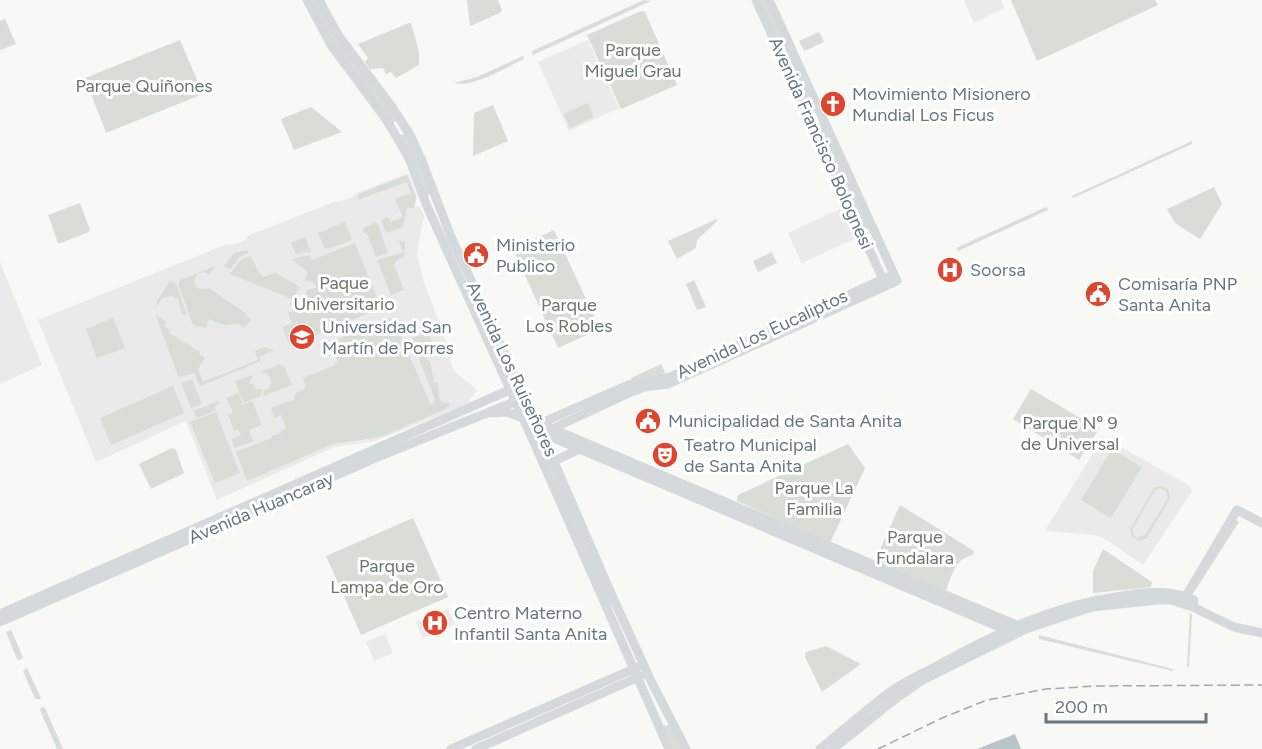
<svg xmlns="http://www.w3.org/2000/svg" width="1262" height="749" font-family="Figtree,sans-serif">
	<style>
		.built { fill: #e9eae9 }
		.green { fill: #d8ddd5; fill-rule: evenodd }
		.water { fill: #b7c5c8 }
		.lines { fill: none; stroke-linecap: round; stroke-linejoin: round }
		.major { stroke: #d4d9db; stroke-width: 9 }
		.rail { stroke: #9fa8ac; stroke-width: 1.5; stroke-dasharray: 9 4.5; stroke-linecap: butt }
		.labels { text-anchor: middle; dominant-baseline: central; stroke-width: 6; stroke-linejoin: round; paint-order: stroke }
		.park-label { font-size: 18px; fill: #687863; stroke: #fff }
		.poi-label { font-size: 18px; fill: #64777f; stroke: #fff; text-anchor: start }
		.street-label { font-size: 18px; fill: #64777f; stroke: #fff }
	</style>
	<rect width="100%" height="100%" fill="#f8f8f5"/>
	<!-- built -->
	<path class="built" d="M964,0H1001L1004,8L974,23Z
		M588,40L619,108L569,131L538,62Z
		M406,174L409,175L417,196L415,206L420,207L424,215L417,253L423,280L451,354L450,359L453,370L477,390L467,404L375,441L334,447L217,500L186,421L96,462L38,320L227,244L232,245L245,240L247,236L334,202L342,201L352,197L354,194Z
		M844,207L858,237L802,263L788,233Z
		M0,262L42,365L0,384Z
		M1103,437L1190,486L1192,491L1143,565L1107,540L1096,535L1045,531Z
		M448,609L455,624L423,638L416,622Z
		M385,634L393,653L374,661L366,642Z"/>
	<!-- green -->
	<path class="green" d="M311,0H316L397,120L392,124L333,40Z
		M467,0H498L502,10L500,13L470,26Z
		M644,0L651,1L533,55L532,51Z
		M758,0H765L816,110L810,112Z
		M1011,0H1155L1158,5L1037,61Z
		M641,11L645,12L677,85L621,109L587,35Z
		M5,19L16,44L0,50V21Z
		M409,23H411L419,52V65L396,78L391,72L386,74L383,68L370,69L365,62L368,58L358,44Z
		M819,32L824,42L804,51L799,41Z
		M180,40L203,94L106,133L85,78Z
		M523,56L524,59C506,67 473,88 454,83L477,77Z
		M588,103L594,117L570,128L564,114Z
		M493,105L508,141L473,156L474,113Z
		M311,107L342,132L294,150L281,119Z
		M822,123L869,228L864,230L816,125Z
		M405,133L419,162L430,194L427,196L401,135Z
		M1192,141V144L1073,198L1072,196Z
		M407,175L416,197L414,208L407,207L403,227L386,233L381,220L388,217L390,222L403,217L395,199L411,193L407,182L357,200L359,194Z
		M1214,187L1222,204L1200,239L1175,223L1167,209Z
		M80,203L90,230L89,232L61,243H58L48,215Z
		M1046,207L1048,210L958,251L956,248Z
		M717,219V221L697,240L696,248L677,259L668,241Z
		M345,222L352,240L325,250L318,233Z
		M377,222L388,253L376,257L367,234H365L363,230L365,227Z
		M554,230L600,329L558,348L513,249Z
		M305,237L311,252L296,254L291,243Z
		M399,241L405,242L404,257L396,261L394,265L404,290L391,295L377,260L403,252Z
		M355,243L381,308L290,346L282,327L292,323L288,313L295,310L293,304L302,300L307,290L316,288V285L313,284V282L304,281L308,272L291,259L310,255L312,260Z
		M248,250L249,253L239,257L230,270L224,266L234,253Z
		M772,252L777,263L758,272L753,261Z
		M250,256L262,277L276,273L300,287L292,299L230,274L241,260Z
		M215,266L210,275L204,272L197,274C193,280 194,285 200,289L209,288L247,314L246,315L251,320L245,327L238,324L224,325L209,319L206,328L193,325L178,284L180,280Z
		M694,280L706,307L697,310L686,284Z
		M170,281L176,284L187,316L181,312L178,299L172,296L162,298L157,307V301Z
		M155,314L166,322L164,326L170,330L169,333L200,352L199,354L205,358L198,369L203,382L258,360L255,351L264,347L274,350L259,357L261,361L200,386L194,373L179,378Z
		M393,317L431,406L435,399L411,339L428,331L434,349L433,357L424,348L420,351L430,362L434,383L438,382L439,397L441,402L451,404L445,409L381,437L333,444L247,481L236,452L272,438L271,436L281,433V431L286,428L281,415L274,418L271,408L295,399L294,395L306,387L303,378L335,365V363L338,362L330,342Z
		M113,318L125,348L97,358L86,329Z
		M281,364L282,367L284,366L292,385L263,396L264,390L269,389L271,382L268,374L261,372Z
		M661,364L665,372L662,374L632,380L631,378Z
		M253,375L249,383L254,384L256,389H262L261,396L244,403L235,381Z
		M192,379L202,404L191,408L181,383Z
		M173,386L184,413L111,445L100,418Z
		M1031,389L1099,429L1079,460L1013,419Z
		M238,393L243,404L234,408L252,401L262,425L249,430L253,441L235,448L232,439L241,435L238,429L234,431L228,414L232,413V409L226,398Z
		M219,401L220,404L214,407L216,410L197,418L193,411Z
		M216,412L240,473L215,483L190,422Z
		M848,444L865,468L830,543L737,501L738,495Z
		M172,448L176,450L184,473L151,489L139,464Z
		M1112,449L1142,467L1111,518L1081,500Z
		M545,450L612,605L609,606L542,452Z
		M1161,486L1168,489L1170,498L1147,538C1141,542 1135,540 1131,535L1130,529L1154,488ZM1160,488L1166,491L1168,498L1145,535L1136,538L1133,534V528L1155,490Z
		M900,505L974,551L973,555C954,559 952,575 946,591L875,561Z
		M413,518L448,597L361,635L326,556Z
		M1235,519L1239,522L1191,597Z
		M1103,549L1152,582L1151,587L1093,593V571Z
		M1190,613L1192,615L1189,668L1187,666Z
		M11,630L23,657L20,660L17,659L6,632Z
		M1039,635L1173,669V671L1039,639Z
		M826,646L861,664L822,692L805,657L806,652Z
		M27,668L41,698L40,699H35L23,671Z
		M42,707L45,708L63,749H57L40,710Z
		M664,725L671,726L681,749H672L663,727Z"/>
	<!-- water -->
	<path class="water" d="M1015,734L1021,749H977Z"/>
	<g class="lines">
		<!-- major -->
		<path class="major" d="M307,0L331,45L386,119L409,158L426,204L532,438L669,749
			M319,0L338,35L392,107L410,135L422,161L451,237L548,448L614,600L652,683L686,749
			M756,0L885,284
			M700,363L894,274
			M492,413L507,412L523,418
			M532,427L628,385L670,377L679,373
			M550,428L1026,629
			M542,433L1016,634
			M537,436L631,392L645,387L668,384L897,281L769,0
			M554,461L580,449
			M1186,602V596L1237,510L1262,523
			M0,614L514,388
			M0,622L385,454L519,400
			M451,749L638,667
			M476,749L641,676
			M820,749C842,731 864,712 887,694C901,684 916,676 931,669C995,634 1049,606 1122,596C1147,592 1170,589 1194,600L1193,607
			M833,749L894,700L921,681L1026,629L1092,607L1157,600H1171L1193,607L1234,627L1262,633"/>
		<!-- rail -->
		<path class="rail" d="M878,749L942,718L987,700L1046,689L1097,686L1262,685"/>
	</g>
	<!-- icons -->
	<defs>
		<g id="church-disc" transform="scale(1.35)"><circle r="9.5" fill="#de452f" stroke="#fff"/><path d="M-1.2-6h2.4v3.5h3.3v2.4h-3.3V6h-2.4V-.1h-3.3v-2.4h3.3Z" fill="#fff"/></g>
		<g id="civic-disc" transform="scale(1.35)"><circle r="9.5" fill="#de452f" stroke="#fff"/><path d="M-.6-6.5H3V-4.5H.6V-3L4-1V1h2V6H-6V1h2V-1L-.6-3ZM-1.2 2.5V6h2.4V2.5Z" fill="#fff"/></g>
		<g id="hospital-disc" transform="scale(1.35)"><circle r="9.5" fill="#de452f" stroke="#fff"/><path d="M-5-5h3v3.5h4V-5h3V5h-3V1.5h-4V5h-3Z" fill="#fff"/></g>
		<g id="university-disc" transform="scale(1.35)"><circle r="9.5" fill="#de452f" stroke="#fff"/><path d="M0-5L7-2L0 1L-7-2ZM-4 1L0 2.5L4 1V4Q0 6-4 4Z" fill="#fff"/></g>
		<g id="theatre-disc" transform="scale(1.35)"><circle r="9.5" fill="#de452f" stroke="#fff"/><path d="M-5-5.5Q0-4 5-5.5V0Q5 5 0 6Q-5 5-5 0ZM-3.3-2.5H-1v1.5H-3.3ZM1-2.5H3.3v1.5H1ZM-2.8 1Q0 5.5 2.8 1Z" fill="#fff"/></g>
	</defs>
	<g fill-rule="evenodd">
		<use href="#church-disc" x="833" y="104"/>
		<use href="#civic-disc" x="476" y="255"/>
		<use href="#hospital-disc" x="950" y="270"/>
		<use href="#civic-disc" x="1098" y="294"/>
		<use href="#university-disc" x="302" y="337"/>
		<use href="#civic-disc" x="648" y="421"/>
		<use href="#theatre-disc" x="665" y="455"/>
		<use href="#hospital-disc" x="435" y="623"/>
	</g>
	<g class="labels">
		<!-- park labels -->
		<g class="park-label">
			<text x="633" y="50">Parque<tspan x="633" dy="21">Miguel Grau</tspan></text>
			<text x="144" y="86">Parque Quiñones</text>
			<text x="344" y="283">Paque<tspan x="344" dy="21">Universitario</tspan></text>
			<text x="569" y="305">Parque<tspan x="569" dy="21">Los Robles</tspan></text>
			<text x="1070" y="423">Parque Nº 9<tspan x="1070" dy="21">de Universal</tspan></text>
			<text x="814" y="488">Parque La<tspan x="814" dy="21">Familia</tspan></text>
			<text x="915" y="537">Parque<tspan x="915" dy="21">Fundalara</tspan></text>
			<text x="387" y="566">Parque<tspan x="387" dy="21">Lampa de Oro</tspan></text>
		</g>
		<!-- poi labels -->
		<g class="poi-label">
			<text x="852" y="94">Movimiento Misionero<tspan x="852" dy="21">Mundial Los Ficus</tspan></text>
			<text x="496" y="245">Ministerio<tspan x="496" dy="21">Publico</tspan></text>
			<text x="970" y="270">Soorsa</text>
			<text x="1118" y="284">Comisaría PNP<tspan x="1118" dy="21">Santa Anita</tspan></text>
			<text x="322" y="327">Universidad San<tspan x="322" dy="21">Martín de Porres</tspan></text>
			<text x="668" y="421">Municipalidad de Santa Anita</text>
			<text x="684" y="445">Teatro Municipal<tspan x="684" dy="21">de Santa Anita</tspan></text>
			<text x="454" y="613">Centro Materno<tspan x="454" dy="21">Infantil Santa Anita</tspan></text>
		</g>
		<!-- street labels -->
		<g class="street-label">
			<text transform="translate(821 143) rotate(66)">Avenida Francisco Bolognesi</text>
			<text transform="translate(762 334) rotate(-25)">Avenida Los Eucaliptos</text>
			<text transform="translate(512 369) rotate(65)">Avenida Los Ruiseñores</text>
			<text transform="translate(261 508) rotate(-23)">Avenida Huancaray</text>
		</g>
	</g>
	<!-- scale -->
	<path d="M1046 713v9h160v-9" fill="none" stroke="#64777f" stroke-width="3"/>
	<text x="1055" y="713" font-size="18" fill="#64777f" stroke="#ffffff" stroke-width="4.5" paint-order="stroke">200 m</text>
</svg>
